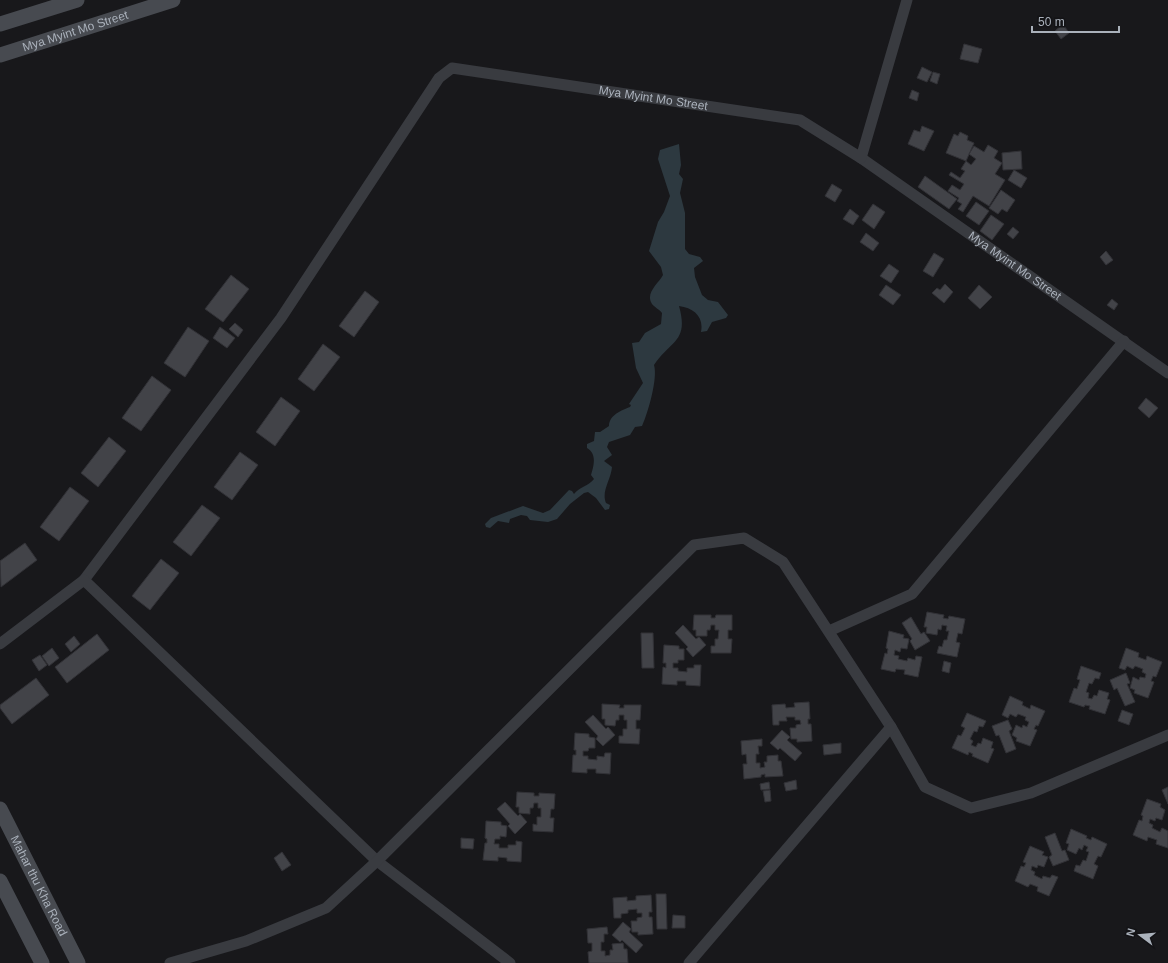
<svg xmlns="http://www.w3.org/2000/svg" width="1168" height="963" font-family="Arial,sans-serif">
	<style>
		.water { fill: #2d3940 }
		.building { fill: #424348; stroke: #323237 }
		.lines { fill: none; stroke-linecap: round; stroke-linejoin: round }
		.minor { stroke: #393b40; stroke-width: 11 }
		.secondary { stroke: #474a50; stroke-width: 15 }
		.labels { text-anchor: middle; dominant-baseline: central; stroke-width: 3; stroke-linejoin: round; paint-order: stroke }
		.street-label { font-size: 12px; fill: #aab1bb; stroke: #131316 }
	</style>
	<rect width="100%" height="100%" fill="#18181b"/>
	<!-- water -->
	<path class="water" d="M679,144L681,165L679,174L683,179L680,193L685,213V249L689,254L700,257L703,261L694,268L695,277L702,295L708,300L718,302L728,315L726,318L712,322L707,331L701,332C704,317 694,308 679,306C689,342 671,340 654,365C658,378 648,413 642,426L635,427L630,435L609,442L607,447L612,455L604,461L612,467C611,480 601,491 606,503L610,505L609,509L605,510L596,498L588,492L584,493L570,504L557,519L548,522L530,520L527,516L521,515L510,519L509,523L498,521L490,528L486,527L485,524L491,518L523,506L543,513L550,510L569,490L572,491L574,494C579,487 589,486 594,479L591,475C594,465 597,454 587,448V444L594,441L595,432H600L609,426C609,415 622,410 630,407L631,405L629,404L643,383L636,368L632,343L639,342L645,333L661,324L662,313C659,309 654,307 652,304C645,293 658,284 663,275L661,267L649,251L658,222L664,212L670,196L658,159L660,150Z"/>
	<!-- building -->
	<path class="building" d="M1063,24L1069,33L1061,39L1055,31Z
		M964,44L982,49L978,63L960,59Z
		M922,67L932,72L927,82L917,78Z
		M933,72L940,74L937,84L930,81Z
		M912,90L919,93L917,101L909,98Z
		M922,126L934,131L924,151L908,144L914,130L920,132Z
		M960,132L968,136L967,140L974,143L966,161L946,153L954,134L958,136Z
		M988,145L998,151L994,158L1002,163L995,174L1005,180L989,206L973,196L963,212L958,209L962,204L957,201L959,198L948,191L952,185L960,190L964,184L949,175L951,172L960,178L965,171L961,169L966,161L971,165L976,159L969,154L974,146L984,152Z
		M1021,151L1022,169L1003,170L1002,153Z
		M1014,170L1027,178L1021,188L1008,180Z
		M925,176L957,199L949,209L918,187Z
		M832,184L842,190L835,202L825,196Z
		M1001,190L1015,200L1007,212L1002,209L998,214L989,208Z
		M976,202L989,211L979,225L966,216Z
		M873,204L885,212L874,229L862,220Z
		M850,209L859,216L853,225L843,219Z
		M991,215L1004,224L992,240L980,231Z
		M1013,227L1019,232L1013,239L1007,234Z
		M866,233L879,243L873,251L860,242Z
		M1106,251L1113,260L1106,265L1100,257Z
		M934,253L944,259L933,277L923,271Z
		M889,264L899,271L891,283L880,276Z
		M231,275L249,289L223,322L205,309Z
		M945,284L953,292L944,303L932,293L937,288L940,290Z
		M886,285L901,295L893,305L879,295Z
		M979,285L992,297L980,309L968,298Z
		M365,291L379,302L354,337L339,326Z
		M1112,299L1118,304L1114,310L1107,305Z
		M235,323L243,330L238,337L229,329Z
		M188,327L209,341L185,377L164,363Z
		M220,327L235,338L227,348L213,338Z
		M323,344L340,357L314,391L298,379Z
		M152,376L171,390L141,431L122,418Z
		M281,397L300,411L275,446L256,432Z
		M1146,398L1158,408L1149,418L1138,408Z
		M109,437L126,451L98,487L81,473Z
		M240,452L258,465L232,500L214,487Z
		M70,487L89,501L59,541L40,527Z
		M202,505L220,518L191,556L173,542Z
		M25,543L37,560L1,587L0,561Z
		M161,559L179,573L150,610L132,596Z
		M927,612L944,615L943,618L948,619L949,616L965,619L962,634L958,633L956,642L960,643L957,657L937,653L939,646L942,647L944,640H947L949,631H946L947,626L942,625L941,630L938,629L937,635L926,633L927,627H924Z
		M694,615H711V618H715L716,615H732V630H728V639H732L731,653H711V646H715V639H718L719,630H715V625H711L710,630H707V636H696V630H693Z
		M911,617L921,634L924,632L930,641L915,650L910,641L912,639L902,623Z
		M683,625L696,639L699,637L706,645L693,657L686,649L688,647L675,633Z
		M889,631L904,635L903,638L909,639L907,649L901,648L900,652L895,650L894,655L899,656L898,659L907,661L908,658L915,660L916,656L922,657L918,677L904,674L905,670L896,669L895,672L881,669L885,653L887,654L888,649L886,648Z
		M641,633H653L654,668H642Z
		M97,634L109,650L67,683L55,667Z
		M74,636L80,644L71,652L65,644Z
		M664,645L679,646V649H684V660H678V663H673V668H678V671L687,672V668H694V665H701L700,686L686,685V681H677V685L662,684L663,667L666,668V663H663Z
		M52,648L59,658L49,666L42,656Z
		M1126,648L1139,653L1138,657L1146,660L1147,656L1162,662L1156,677L1153,676L1151,681L1154,682L1148,698L1134,693L1135,690L1130,688L1133,677L1139,680L1140,677L1145,678L1146,674L1142,672L1143,669L1135,666L1133,669L1127,666L1125,670L1119,668Z
		M40,655L47,665L39,671L32,660Z
		M944,661L951,663L949,673L942,671Z
		M1081,666L1101,673L1099,679L1095,678L1092,684L1089,683L1086,692L1089,693L1088,698L1092,699L1094,695L1097,696L1099,690L1109,693L1107,699L1110,700L1105,714L1089,709L1090,706L1085,705L1084,707L1069,702L1074,688L1077,689L1080,680L1077,679Z
		M1126,673L1130,683L1127,684L1135,702L1125,706L1117,688L1114,690L1110,680Z
		M36,678L49,695L12,724L0,708V705Z
		M1010,696L1023,702L1022,705L1030,709L1031,705L1045,711L1038,726L1036,725L1034,729L1037,730L1030,746L1016,741L1017,738L1012,735L1016,725L1022,728L1023,725L1027,727L1029,722L1025,720L1026,717L1018,714L1016,717L1010,714L1008,718L1002,715Z
		M809,702L810,719H808V724H811L812,741L797,742V739H791L790,728H796V725L801,724L800,720H795V717H786L787,721H779V725H773L772,705L785,704L786,708L795,707L794,703Z
		M602,704L620,705L619,708H624V705H641L640,720H636V729H640L639,744L619,743V736H623V729H627V720H624V715H619V720H616L615,726L605,725V719H602Z
		M1122,710L1133,714L1129,725L1118,721Z
		M967,713L986,721L983,727L979,726L977,732L974,731L970,739L973,741L971,745L976,747L978,743L981,744L983,738L993,742L991,748L994,749L988,763L972,756L973,754L969,752L968,755L952,748L958,735L961,736L965,728L961,726Z
		M593,715L606,729L608,727L615,735L603,746L596,739L598,736L585,722Z
		M1008,720L1012,729L1009,731L1016,749L1006,753L999,735L996,736L992,726Z
		M782,730L790,737L787,740L802,753L795,761L780,748L778,750L770,743Z
		M575,733L589,734V737L595,738V748H589L588,751H583V756H588V759L597,760V756L604,757L605,753H611L610,774L596,773V769H587V773L572,772L573,755H576V750H574Z
		M762,739V746H758L759,754H756V763H760V768L765,767L764,762H767V756L778,755V761H781L783,776L765,777V774L761,775V777L744,779L743,764H747L746,754L742,755L741,741Z
		M841,743V753L824,755L823,745Z
		M796,780L797,789L786,791L784,783Z
		M769,782L770,789L761,790L760,784Z
		M1168,787V804L1162,790Z
		M770,790L771,801L765,802L763,791Z
		M517,792L534,793V796H539V793L555,794L554,809H551L550,818H554L553,832L533,831V824L537,825V817H541V808H538V803H534L533,808H530V814L519,813V807H516Z
		M1147,799L1161,804L1160,807L1165,810L1162,820L1156,818L1155,821L1150,819L1149,823L1153,825L1152,828L1160,832L1162,828L1168,831V848L1156,844L1157,840L1148,837L1147,841L1133,835L1139,820L1142,821L1143,816L1141,815Z
		M505,802L518,816L520,814L527,822L515,834L508,826L510,824L497,809Z
		M486,821L501,822V825L507,826L506,837L500,836V839H495L494,844H499V848H508V845H516V841L522,842L521,862L507,861V858L498,857V861L483,860L485,843H487V839L485,838Z
		M1071,829L1087,836L1086,838L1091,840L1092,837L1107,844L1101,857L1098,856L1094,864L1098,866L1093,879L1074,871L1076,865L1080,866L1083,860L1086,861L1089,852L1086,851L1088,847L1084,845L1082,850L1079,848L1076,854L1067,850L1069,844L1066,843Z
		M1055,833L1062,851L1065,850L1069,860L1053,866L1049,857L1052,855L1045,837Z
		M461,838L474,839L473,849L461,848Z
		M1030,846L1044,852L1042,855L1048,857L1044,867L1038,865L1037,868L1032,866L1031,870L1035,872L1034,875L1042,879L1043,876L1050,878L1052,875L1058,877L1049,896L1037,891L1038,887L1030,884L1028,887L1015,881L1021,866L1024,867L1026,863L1023,862Z
		M282,852L291,865L282,871L274,858Z
		M656,894H666L667,929H657Z
		M651,895L652,912H649V917H652L653,934L638,935V932H632L631,921H637V918L642,917V913H637V909L628,910V913L621,914V918H614L613,898L627,897V901L636,900V896Z
		M673,915L685,916V928H672Z
		M623,922L631,929L629,932L643,945L636,953L622,940L620,942L612,935Z
		M607,927L608,934H604V942H601V951H605V956L610,955V950H613L612,944L623,943L624,949H627L628,963H589L588,952L592,951V943H588L587,929Z"/>
	<g class="lines">
		<!-- minor -->
		<g class="minor">
			<path id="s1" d="M861,158L1168,373"/>
			<path id="s2" d="M84,580L281,318L439,78L452,68L800,120L861,158L907,0"/>
			<path d="M829,631L912,594L1124,341"/>
			<path d="M0,644L84,580L377,861L510,963"/>
			<path d="M170,963L246,941L326,908L377,861L694,545L744,538L783,562L891,727L925,787L971,808L1031,793L1168,735"/>
			<path d="M689,963L891,727"/>
		</g>
		<!-- secondary -->
		<g class="secondary">
			<path d="M0,24L77,0"/>
			<path id="s3" d="M0,55L173,0"/>
			<path id="s4" d="M0,809L78,963"/>
			<path d="M0,881L42,963"/>
		</g>
	</g>
	<g class="labels">
		<!-- street labels -->
		<g class="street-label">
			<text stroke="none"><textPath href="#s3" startOffset="79">Mya Myint Mo Street</textPath></text>
			<text stroke="none"><textPath href="#s2" startOffset="835">Mya Myint Mo Street</textPath></text>
			<text stroke="none"><textPath href="#s1" startOffset="188">Mya Myint Mo Street</textPath></text>
			<text stroke="none"><textPath href="#s4" startOffset="86">Mahar thu Kha Road</textPath></text>
		</g>
	</g>
	<!-- north arrow -->
	<g transform="translate(1140 935) rotate(286)" stroke="#131316" stroke-width="3" paint-order="stroke">
	<path d="M0-3L7 15L0 10L-7 15Z" fill="#aab1bb"/>
	<text y="-6" font-size="11" font-weight="bold" text-anchor="middle" fill="#aab1bb">N</text>
	</g>
	<!-- scale -->
	<path d="M1032 26v6h87v-6" fill="none" stroke="#aab1bb" stroke-width="2"/>
	<text x="1038" y="26" font-size="12" fill="#aab1bb" stroke="#131316" stroke-width="3" paint-order="stroke">50 m</text>
</svg>
